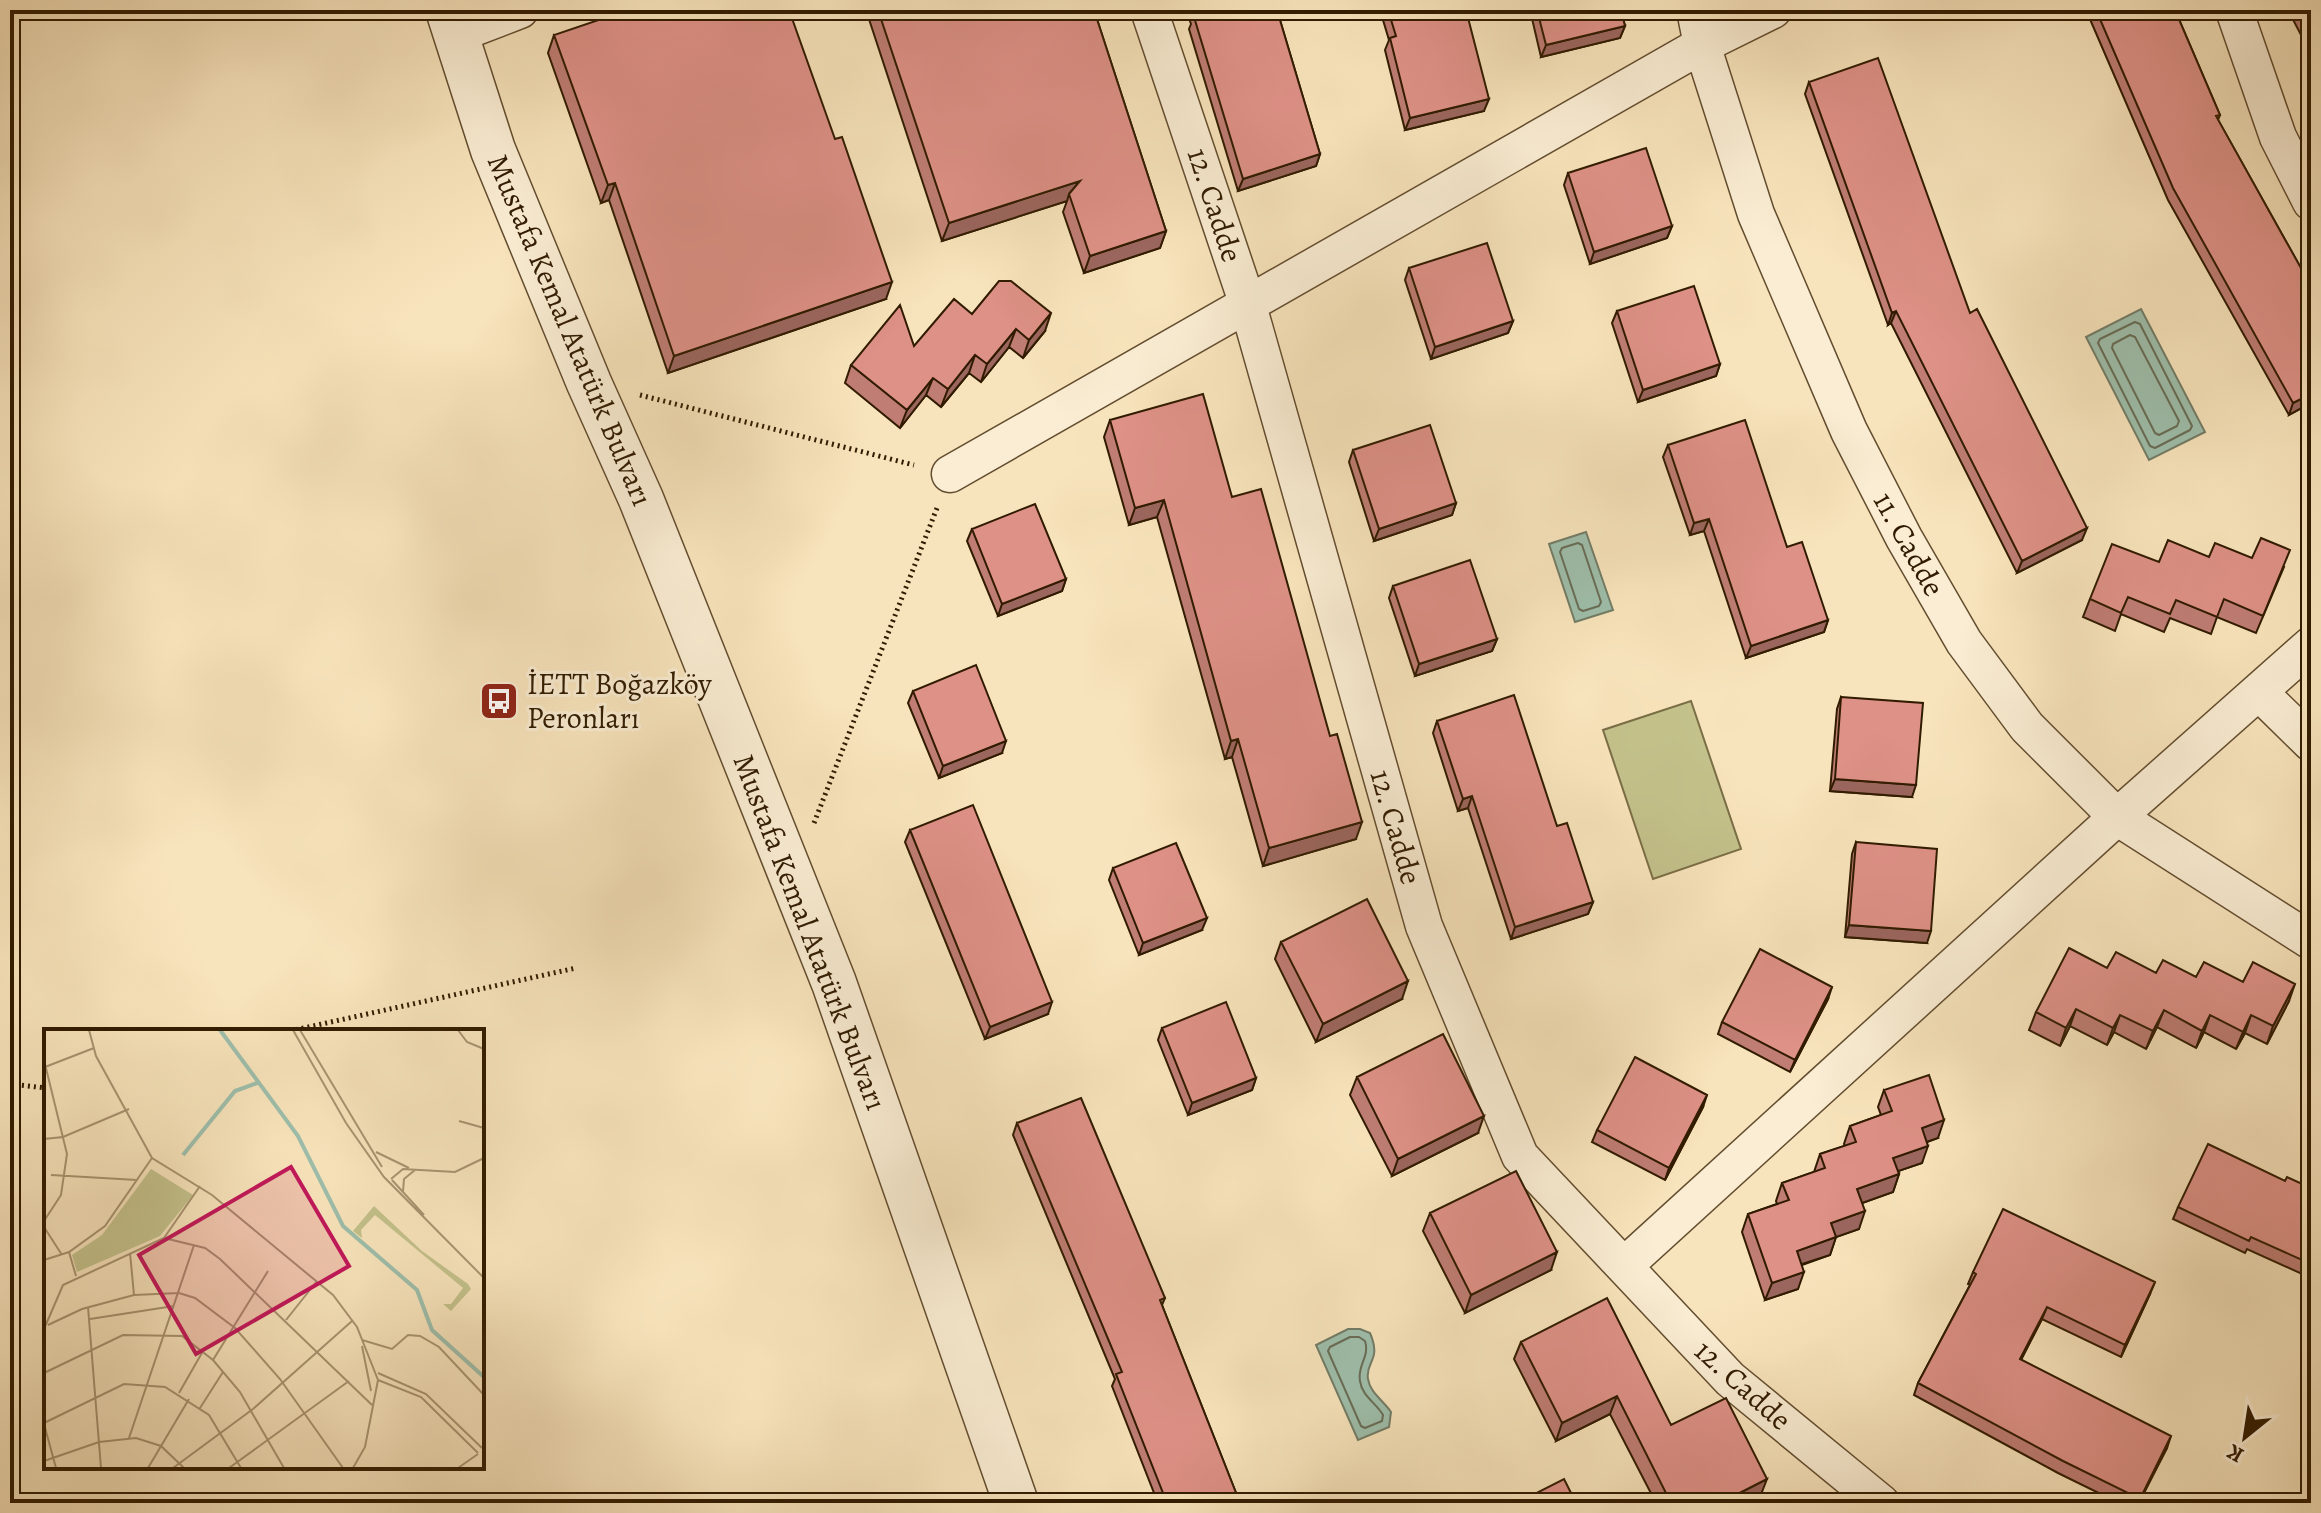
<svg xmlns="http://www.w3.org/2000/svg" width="2321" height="1513" font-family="Alegreya,serif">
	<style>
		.green { fill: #c4c28c; stroke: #7a6e46; stroke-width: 2 }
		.water { fill: #9ebfac; stroke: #727d67; stroke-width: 2 }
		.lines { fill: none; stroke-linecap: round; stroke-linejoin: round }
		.shore { stroke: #686d56; stroke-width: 2 }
		.minor-casing { stroke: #634d2f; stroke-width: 39 }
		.tertiary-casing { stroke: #634d2f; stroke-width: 47 }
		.path { stroke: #311b00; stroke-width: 5; stroke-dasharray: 2 4; stroke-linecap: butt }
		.minor { stroke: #faedd3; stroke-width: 36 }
		.tertiary { stroke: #faedd3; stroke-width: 44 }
		.wall { fill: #bf7d74; stroke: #311b00; stroke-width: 2 }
		.shaded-wall { fill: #9b665e; stroke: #311b00; stroke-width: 2 }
		.building { fill: #de9187; stroke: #311b00; stroke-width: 2 }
		.labels { text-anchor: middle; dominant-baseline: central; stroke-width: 6; stroke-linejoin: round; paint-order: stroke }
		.street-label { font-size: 30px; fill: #311b00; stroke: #faedd3 }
		.poi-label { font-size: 30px; fill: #311b00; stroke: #faedd3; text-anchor: start }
		.inset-river { fill: none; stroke: #9ebfac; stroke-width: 4 }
		.inset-road { fill: none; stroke: #a89471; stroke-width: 2 }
		.view { fill: #c2185b; fill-opacity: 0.15; stroke: #c2185b; stroke-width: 4 }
		.inset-edge { fill: none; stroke: #311b00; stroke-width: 4 }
	</style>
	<rect width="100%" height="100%" fill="#f8e4bc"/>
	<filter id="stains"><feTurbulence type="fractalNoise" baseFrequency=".0025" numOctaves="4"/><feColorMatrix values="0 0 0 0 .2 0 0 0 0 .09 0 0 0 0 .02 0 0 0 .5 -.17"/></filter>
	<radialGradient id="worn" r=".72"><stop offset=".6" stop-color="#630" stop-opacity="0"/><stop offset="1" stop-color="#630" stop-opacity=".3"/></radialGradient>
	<!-- green -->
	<path class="green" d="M1691,701L1741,849L1653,879L1603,730Z"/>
	<!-- water -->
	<path class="water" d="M2141,309L2205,432L2149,460L2086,337Z
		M1586,532L1613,610L1575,622L1549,544Z
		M1348,1329H1360L1370,1333C1382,1361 1365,1361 1368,1379C1370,1393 1384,1401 1391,1412L1389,1427L1358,1440L1316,1345Z"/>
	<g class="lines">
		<!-- shore -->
		<path class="shore" d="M2135,322L2140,324L2192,426L2190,430L2155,448L2150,446L2098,343L2100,339Z
			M2130,335L2135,337L2179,421L2177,426L2159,435L2155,433L2112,348L2113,344Z
			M1578,543L1582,545L1601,602L1599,606L1583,611L1579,609L1560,552L1562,548Z
			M1350,1337H1359L1365,1341C1370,1357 1357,1365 1360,1381C1362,1396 1376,1403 1383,1415L1382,1421L1365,1428L1361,1426L1328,1351L1330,1347Z"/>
		<!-- minor casing -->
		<g class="minor-casing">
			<path id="minor" d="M1149,10L1247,302L1424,926L1520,1156L1730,1379L1881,1503
				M1695,10L1702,45L1756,214L1849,431L1904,538L1964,642L2027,727L2117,817L2311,941
				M2234,10L2278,137L2311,202
				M455,35L520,10
				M950,474L1702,45L1773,10
				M2259,692L2311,743
				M1624,1266L2117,817L2311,645"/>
		</g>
		<!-- tertiary casing -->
		<g class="tertiary-casing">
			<path id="tertiary" d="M448,10L493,150L589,383L641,499L834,983L1016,1503"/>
		</g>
		<!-- path -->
		<path class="path" d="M640,395L914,465
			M814,823L937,508
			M290,1031L576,968
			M10,1084L46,1088"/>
		<!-- minor -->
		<use href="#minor" class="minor"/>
		<!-- tertiary -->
		<use href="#tertiary" class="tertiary"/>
	</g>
	<!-- wall -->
	<path class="wall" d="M866,10H1094L1166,231L1160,248L1084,273L1063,212L1067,201L942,241Z
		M1186,10H1277L1320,154L1316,166L1238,191L1189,29L1191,24Z
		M1380,10H1466L1484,111L1405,130L1385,50L1389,40Z
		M1530,10H1621L1625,26L1620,38L1541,57Z
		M2086,10H2175L2220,115L2218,120L2311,286V403L2289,415L2168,200Z
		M2288,10H2311V54Z
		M554,35L886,299L668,373L609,200L601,203L548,53Z
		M1809,82L1970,313L2082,540L2017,573L1891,323L1888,325L1805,94Z
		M1568,173L1672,226L1667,238L1590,264L1564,185Z
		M1409,268L1513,321L1508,333L1431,359L1405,280Z
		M1617,311L1720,364L1716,376L1638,402L1612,323Z
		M972,314L1045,331L1023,358L1009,347L981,382L969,373L941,407L926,395L900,428L845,383L851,365L914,346Z
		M1110,420L1232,497L1356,839L1263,866L1232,757L1225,759L1157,517L1129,525L1104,437Z
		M1668,445L1787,547L1828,620L1824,632L1746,658L1704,531L1690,535L1663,457Z
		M1353,450L1456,503L1452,515L1374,541L1349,462Z
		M972,529L1066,579L1062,591L998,616L967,541Z
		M2209,557L2252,558L2284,567L2256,633L2217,617L2211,634L2170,618L2164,632L2121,614L2115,631L2083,617L2090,599L2159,562Z
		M1393,586L1497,639L1492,651L1415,676L1389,598Z
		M913,691L1002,753L939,778L908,703Z
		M1841,697L1912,797L1830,791L1837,709Z
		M1437,721L1557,826L1593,902L1588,914L1511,939L1468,808L1458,811L1433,733Z
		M910,830L1048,1014L985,1039L905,842Z
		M1856,842L1927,943L1845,937L1852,854Z
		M1113,868L1202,930L1139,955L1109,880Z
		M1281,942L1402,999L1316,1042L1275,959Z
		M2107,968L2243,982L2289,1001L2267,1044L2245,1033L2236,1049L2204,1032L2196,1048L2157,1027L2146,1049L2114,1032L2107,1045L2070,1026L2060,1046L2029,1030L2036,1012Z
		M1828,999L1790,1072L1718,1034L1722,1022Z
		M1162,1028L1256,1078L1252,1090L1188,1115L1158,1040Z
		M1357,1077L1478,1133L1392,1176L1350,1095Z
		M1884,1090L1938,1138L1927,1142L1922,1163L1898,1171L1899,1174L1893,1192L1862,1203L1859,1229L1836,1237L1830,1255L1802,1265L1798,1289L1765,1300L1742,1232L1748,1214L1777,1204L1776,1201L1782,1183L1814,1172L1820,1154L1845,1146L1844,1144L1850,1126L1881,1115L1878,1107Z
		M1703,1107L1665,1180L1592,1142L1597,1130Z
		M1017,1123L1165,1298L1162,1305L1240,1503H1158L1112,1386L1115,1379L1013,1135Z
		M2285,1181L2311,1188V1278L2247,1249L2245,1253L2173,1219L2178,1207Z
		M1430,1213L1551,1270L1465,1313L1423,1231Z
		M1973,1272L2150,1294L2121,1357L2042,1319L2021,1360L2167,1448L2139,1503H2119L2058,1473L1914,1395L1918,1383L1970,1285L1968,1284Z
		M1521,1342L1671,1425L1760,1497L1749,1503H1656L1610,1414L1556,1441L1514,1359Z"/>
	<!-- shaded-wall -->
	<path class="shaded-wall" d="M1625,26L1620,38L1541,57L1546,45Z
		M1489,99L1484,111L1405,130L1410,118Z
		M1320,154L1316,166L1238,191L1243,179Z
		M1080,181L1069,194L1067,201L942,241L949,223Z
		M615,183L609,200L601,203L608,185Z
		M1672,226L1667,238L1590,264L1594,252Z
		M1166,231L1160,248L1084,273L1090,256Z
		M892,282L886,299L668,373L674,356Z
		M1896,311L1891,323L1888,325L1892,313Z
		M1051,313L1045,331L1023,358L1029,340Z
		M1513,321L1508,333L1431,359L1435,347Z
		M1016,329L1009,347L981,382L987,364Z
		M975,355L969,373L941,407L948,389Z
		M1720,364L1716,376L1638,402L1643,390Z
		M933,378L926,395L900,428L907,410Z
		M2311,394V403L2289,415L2293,403Z
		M1164,500L1157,517L1129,525L1135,508Z
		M1456,503L1452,515L1374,541L1379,529Z
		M1709,519L1704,531L1690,535L1694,523Z
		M2087,528L2082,540L2017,573L2022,561Z
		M1066,579L1062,591L998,616L1002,604Z
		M1828,620L1824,632L1746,658L1751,646Z
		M1497,639L1492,651L1415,676L1419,664Z
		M1238,739L1232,757L1225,759L1231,741Z
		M1006,741L1002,753L939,778L943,766Z
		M1835,779L1916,785L1912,797L1830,791Z
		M1472,796L1468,808L1458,811L1463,799Z
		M1362,822L1356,839L1263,866L1269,848Z
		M1593,902L1588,914L1511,939L1515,927Z
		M1207,918L1202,930L1139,955L1143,943Z
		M1849,925L1931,931L1927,943L1845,937Z
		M1408,981L1402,999L1316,1042L1323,1024Z
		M2295,984L2289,1001L2267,1044L2273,1026Z
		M1832,987L1828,999L1790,1072L1795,1060Z
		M1052,1002L1048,1014L985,1039L990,1027Z
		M2076,1009L2070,1026L2060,1046L2066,1028Z
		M2164,1010L2157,1027L2146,1049L2153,1031Z
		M2120,1015L2114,1032L2107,1045L2113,1028Z
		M2210,1015L2204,1032L2196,1048L2202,1031Z
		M2251,1015L2245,1033L2236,1049L2243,1032Z
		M1256,1078L1252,1090L1188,1115L1192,1103Z
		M1707,1095L1703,1107L1665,1180L1669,1168Z
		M1484,1116L1478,1133L1392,1176L1398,1159Z
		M1944,1120L1938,1138L1915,1146L1922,1128Z
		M1928,1146L1922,1163L1887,1175L1893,1158Z
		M1899,1174L1893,1192L1851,1207L1857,1189Z
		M1865,1211L1859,1229L1825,1241L1831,1223Z
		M1836,1237L1830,1255L1790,1268L1797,1251Z
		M1557,1252L1551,1270L1465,1313L1471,1295Z
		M1804,1272L1798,1289L1765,1300L1772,1283Z
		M2155,1282L2150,1294L2121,1357L2125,1345Z
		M2047,1307L2042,1319L2015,1371L2020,1359Z
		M1617,1396L1610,1414L1556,1441L1562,1423Z
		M2171,1436L2167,1448L2138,1503L2140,1499Z
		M1767,1479L1760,1497L1749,1503H1720Z"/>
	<!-- building -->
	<path class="building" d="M628,10H789L835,139L842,137L892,282L674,356L615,183L608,185L554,35Z
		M878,10H1094L1166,231L1090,256L1069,194L1080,181L949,223Z
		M1194,10H1277L1320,154L1243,179L1194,17L1196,16Z
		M1388,10H1466L1489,99L1410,118L1390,38L1396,36Z
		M1537,10H1621L1625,26L1546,45Z
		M2096,10H2175L2220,115L2216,116L2311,286V394L2293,403L2173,188Z
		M2300,10H2311V30Z
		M1878,58L1970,313L1977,309L2087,528L2022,561L1896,311L1892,313L1809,82Z
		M1646,148L1672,226L1594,252L1568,173Z
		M1487,243L1513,321L1435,347L1409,268Z
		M999,281H1011L1051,313L1029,340L1016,329L987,364L975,355L948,389L933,378L907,410L851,365L900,305L914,346L954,299L972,314Z
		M1694,286L1720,364L1643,390L1617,311Z
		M1203,394L1232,497L1261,489L1330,736L1337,734L1362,822L1269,848L1238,739L1231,741L1164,500L1135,508L1110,420Z
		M1745,420L1787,547L1802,542L1828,620L1751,646L1709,519L1694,523L1668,445Z
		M1430,425L1456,503L1379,529L1353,450Z
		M1035,504L1066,579L1002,604L972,529Z
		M2261,538L2290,550L2263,616L2224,599L2217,617L2176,600L2170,614L2128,597L2121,613L2090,599L2112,544L2159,562L2168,540L2209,557L2215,543L2252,558Z
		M1470,560L1497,639L1419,664L1393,586Z
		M976,665L1006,741L943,766L913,691Z
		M1514,695L1557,826L1567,823L1593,902L1515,927L1472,796L1463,799L1437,721Z
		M1841,697L1923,703L1916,785L1835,779Z
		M973,805L1052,1002L990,1027L910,830Z
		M1856,842L1937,849L1931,931L1849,925Z
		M1176,843L1207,918L1143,943L1113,868Z
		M1367,899L1408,981L1323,1024L1281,942Z
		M2069,948L2107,968L2116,952L2156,973L2163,960L2196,977L2204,962L2243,982L2253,962L2295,984L2273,1026L2251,1015L2243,1032L2210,1015L2202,1031L2164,1010L2153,1031L2120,1015L2113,1028L2076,1009L2066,1028L2036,1012Z
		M1760,949L1832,987L1795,1060L1722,1022Z
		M1226,1002L1256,1078L1192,1103L1162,1028Z
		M1443,1034L1484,1116L1398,1159L1357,1077Z
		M1635,1057L1707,1095L1669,1168L1597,1130Z
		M1929,1075L1944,1120L1922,1128L1928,1146L1893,1158L1899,1174L1857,1189L1865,1211L1831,1223L1836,1237L1797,1251L1804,1272L1772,1283L1748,1214L1789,1200L1782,1183L1825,1168L1820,1154L1856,1142L1850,1126L1892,1111L1884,1090Z
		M1081,1098L1165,1298L1160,1300L1240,1503H1167L1116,1374L1122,1372L1017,1123Z
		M2208,1144L2285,1181L2287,1177L2311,1188V1264L2251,1237L2249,1241L2178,1207Z
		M1516,1171L1557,1252L1471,1295L1430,1213Z
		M2003,1209L2155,1282L2125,1345L2047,1307L2020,1359L2171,1436L2140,1499L2063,1461L1918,1383L1976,1274L1973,1272Z
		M1607,1298L1671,1425L1726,1398L1767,1479L1720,1503H1671L1617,1396L1562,1423L1521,1342Z
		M1564,1479L1576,1503H1517Z"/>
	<!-- icons -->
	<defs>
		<g id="bus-square" transform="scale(2)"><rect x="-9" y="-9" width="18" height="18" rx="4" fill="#8f2418" stroke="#faedd3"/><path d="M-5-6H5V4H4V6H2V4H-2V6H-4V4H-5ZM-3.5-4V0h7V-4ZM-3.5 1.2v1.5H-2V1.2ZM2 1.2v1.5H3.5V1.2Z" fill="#fff"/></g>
	</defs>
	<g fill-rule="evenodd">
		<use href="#bus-square" x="499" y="701"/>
	</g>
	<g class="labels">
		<!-- street labels -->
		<g class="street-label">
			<text transform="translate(1215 205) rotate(72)">12. Cadde</text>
			<text transform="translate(570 330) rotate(67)">Mustafa Kemal Atatürk Bulvarı</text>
			<text transform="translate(1909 544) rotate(61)">11. Cadde</text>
			<text transform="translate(1396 827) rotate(74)">12. Cadde</text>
			<text transform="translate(810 932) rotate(69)">Mustafa Kemal Atatürk Bulvarı</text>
			<text transform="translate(1743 1385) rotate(42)">12. Cadde</text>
		</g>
		<!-- poi labels -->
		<g class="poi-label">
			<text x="527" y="684">İETT Boğazköy<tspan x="527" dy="34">Peronları</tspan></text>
		</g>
	</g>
	<!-- overview -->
	<g transform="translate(44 1029)">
		<rect width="440" height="440" fill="#f8e4bc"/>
		<path d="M107,140L149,166L116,207L33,243L28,226L58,206ZM330,177L378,222L424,255L427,260L407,282L399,275H407L419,259L331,186L317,201L318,209L309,202Z" fill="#c4c28c"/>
		<path class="inset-river" d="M176,1L254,107L299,197L373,261L388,301L440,348M139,126L191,62L216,53"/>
		<path class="inset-road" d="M45,1L52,27L108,129L168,166L289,266L313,298L334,351M249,1L302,94L340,148L440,249M256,1L338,138M414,1L423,13L440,20M0,31L23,125L17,166L0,192M1,38L50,19M415,92L440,99M0,110L19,108L85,80M332,123L365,139M7,146L93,151M347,150L359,140L411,143L440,129M348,151L380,186M359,163L360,150L371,141M0,198L18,226M120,209L161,219L176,230L328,376M25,223L32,247M86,224L90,266M0,231L25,223L61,197L108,129M44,278L57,439M46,290L130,277M242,291L273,252M4,296L38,280L90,266L135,264L151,269L191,299L236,350L299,439M0,300L19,256L120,209L156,157M318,311L348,320L364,306L376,307L395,318L440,366M318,317L327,362M169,331L224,242M0,344L79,306L138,307L169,331L196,363L240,439M334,344L382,365L438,419M334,351L377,368L434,424M135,364L159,322M156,379L179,343M0,394L80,355L121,358L165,386L197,439M0,395L12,439M85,409L150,216M0,432L55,413L92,409L117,417L140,439M104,439L145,370M129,439L209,380L308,292M185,439L305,352M309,439L321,418L334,351M414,439L434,425"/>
		<path class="view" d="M247,138L305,237L152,325L95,226Z"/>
		<rect width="440" height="440" class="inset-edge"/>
	</g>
	<!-- margin -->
	<rect width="2321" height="1513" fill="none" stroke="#f8e4bc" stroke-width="40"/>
	<rect x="12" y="12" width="2297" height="1489" fill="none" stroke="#311b00" stroke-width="4"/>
	<rect x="20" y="20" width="2281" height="1473" fill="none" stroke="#311b00" stroke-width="2"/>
	<!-- north arrow -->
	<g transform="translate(2245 1437) rotate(210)" stroke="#faedd3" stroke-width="6" paint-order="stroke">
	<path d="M0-6L14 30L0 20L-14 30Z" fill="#311b00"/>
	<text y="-12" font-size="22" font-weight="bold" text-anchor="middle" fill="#311b00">K</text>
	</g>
	<rect width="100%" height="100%" filter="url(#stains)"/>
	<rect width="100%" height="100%" fill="url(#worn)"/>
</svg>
